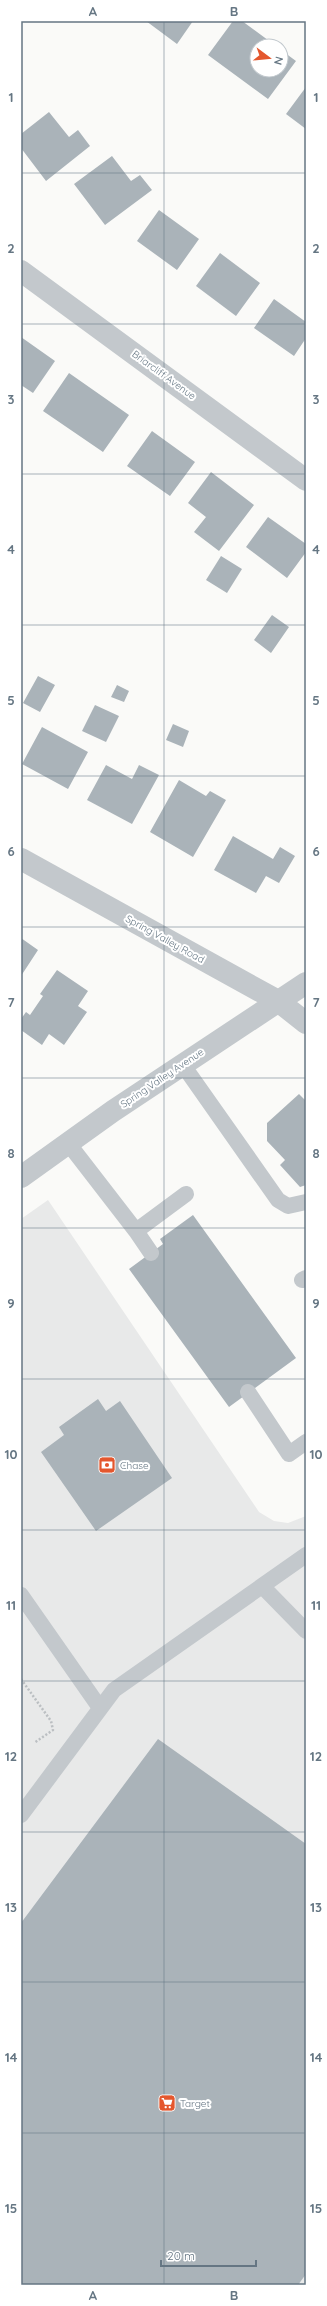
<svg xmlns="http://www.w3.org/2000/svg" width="327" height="2306" font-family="Quicksand,sans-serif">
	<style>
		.built { fill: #e8e9e9 }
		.building { fill: #aab3b9 }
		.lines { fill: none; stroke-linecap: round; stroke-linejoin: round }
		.path { stroke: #bbbfc2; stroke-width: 2.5; stroke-dasharray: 2 2; stroke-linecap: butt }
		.service { stroke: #c3c8cc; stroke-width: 16 }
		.minor { stroke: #c3c8cc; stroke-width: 22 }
		.tertiary { stroke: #c3c8cc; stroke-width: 22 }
		.grid { fill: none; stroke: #657683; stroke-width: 1; stroke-opacity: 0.55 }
		.labels { text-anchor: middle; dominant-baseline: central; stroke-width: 4; stroke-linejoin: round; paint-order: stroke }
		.street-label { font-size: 10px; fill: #657683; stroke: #fff }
		.poi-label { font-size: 10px; fill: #657683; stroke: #fff; text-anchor: start }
		.neatline { fill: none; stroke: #657683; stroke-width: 1.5 }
		.grid-label { font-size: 13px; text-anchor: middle; font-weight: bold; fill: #657683 }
	</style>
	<rect width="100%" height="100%" fill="#fafaf8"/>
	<!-- built -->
	<path class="built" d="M48,1200L259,1512L274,1521L288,1523L306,1516V2285H21V1219Z"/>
	<!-- building -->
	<path class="building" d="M146,21H193L177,44Z
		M233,21H242L276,46H257V70H281V50L296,61L268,99L208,55Z
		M306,87V129L286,114Z
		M49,112L69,137L78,130L90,146L46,181L21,148V134Z
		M112,156L131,181L140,175L152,190L105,225L74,184Z
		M159,210L199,239L177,270L137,241Z
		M220,253L260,283L236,316L196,286Z
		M274,299L306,322V338L294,356L254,328Z
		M21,337L55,361L33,393L21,385Z
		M69,373L129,415L103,452L43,411Z
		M152,431L195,462L170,496L127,466Z
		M211,472L254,505L219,551L194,532L206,517L188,503Z
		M268,517L306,544V552L287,578L246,547Z
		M221,556L242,569L227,593L206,580Z
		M272,615L289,627L271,653L254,640Z
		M38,676L55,685L40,712L23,703Z
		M117,685L129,691L124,702L111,697Z
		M95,705L119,716L106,742L82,731Z
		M173,724L189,731L183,747L166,740Z
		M42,727L88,752L68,789L22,764Z
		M106,765L132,779L139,765L159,775L132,824L87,800Z
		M179,780L206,796L210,791L226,800L193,857L150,832Z
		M233,836L273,859L280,847L295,856L279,883L266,876L256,893L214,870Z
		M21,938L38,950L21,976Z
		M57,970L88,991L78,1006L87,1012L64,1045L49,1034L42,1045L21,1030V1019L26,1012L30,1015L43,996L40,994Z
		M299,1094L306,1101V1185L300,1187L280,1165L285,1160L267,1141V1123Z
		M193,1215L296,1358L229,1407L129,1269L163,1244L160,1239Z
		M98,1399L106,1411L120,1401L172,1478L96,1531L41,1452L64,1435L59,1427Z
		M158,1739L306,1844V2274L298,2285H21V1923Z"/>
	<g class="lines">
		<!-- path -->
		<path class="path" d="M21,1679L51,1721L53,1730L34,1743"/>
		<!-- service -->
		<path class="service" d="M183,1065L278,1200L288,1206L306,1202
			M68,1143L136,1231L186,1194
			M136,1231L151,1253
			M302,1280L306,1278
			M248,1392L289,1454L306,1442
			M262,1586L306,1631
			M21,1595L100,1708
			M21,1815L114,1690L306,1555"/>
		<!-- minor -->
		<path class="minor" d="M21,271L306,480"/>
		<!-- tertiary -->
		<path class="tertiary" d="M21,859L278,1001L306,1023
			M21,1177L113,1111L306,983"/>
	</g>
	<!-- grid -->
	<path class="grid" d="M164,21V2285M21,173H306M21,324H306M21,474H306M21,625H306M21,776H306M21,927H306M21,1078H306M21,1228H306M21,1379H306M21,1530H306M21,1681H306M21,1832H306M21,1982H306M21,2133H306"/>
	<!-- icons -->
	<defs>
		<g id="bank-square" transform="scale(0.9)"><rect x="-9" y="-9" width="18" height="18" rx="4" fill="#e4572e" stroke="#fff"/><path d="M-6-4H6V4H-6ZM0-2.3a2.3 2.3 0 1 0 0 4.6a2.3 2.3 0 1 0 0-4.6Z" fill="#fff"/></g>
		<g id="supermarket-square" transform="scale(0.9)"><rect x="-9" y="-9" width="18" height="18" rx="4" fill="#e4572e" stroke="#fff"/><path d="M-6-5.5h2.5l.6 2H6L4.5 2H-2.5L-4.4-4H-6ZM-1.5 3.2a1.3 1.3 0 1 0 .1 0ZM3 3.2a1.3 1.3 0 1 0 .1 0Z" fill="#fff"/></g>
	</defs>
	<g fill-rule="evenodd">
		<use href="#bank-square" x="107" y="1465"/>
		<use href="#supermarket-square" x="167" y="2103"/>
	</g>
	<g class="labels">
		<!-- street labels -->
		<g class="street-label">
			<text transform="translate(164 375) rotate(36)">Briarcliff Avenue</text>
			<text transform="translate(165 939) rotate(29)">Spring Valley Road</text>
			<text transform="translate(162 1078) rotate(-34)">Spring Valley Avenue</text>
		</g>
		<!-- poi labels -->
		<g class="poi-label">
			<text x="120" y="1465">Chase</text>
			<text x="180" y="2103">Target</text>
		</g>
	</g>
	<!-- border -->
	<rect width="327" height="2306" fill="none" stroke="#ffffff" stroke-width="44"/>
	<!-- north arrow -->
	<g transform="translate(269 58) rotate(106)"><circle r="19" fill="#ffffff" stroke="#c1c8cd"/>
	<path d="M0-3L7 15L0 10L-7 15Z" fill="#e4572e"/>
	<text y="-6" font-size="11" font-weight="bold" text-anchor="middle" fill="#657683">N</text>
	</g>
	<!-- scale -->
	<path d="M161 2260v6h95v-6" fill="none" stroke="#657683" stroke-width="2"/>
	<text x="167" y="2260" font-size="12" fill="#657683" stroke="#ffffff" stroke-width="3" paint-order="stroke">20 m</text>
	<rect x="22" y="22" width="283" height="2262" class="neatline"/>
	<g class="grid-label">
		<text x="93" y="16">A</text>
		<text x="234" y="16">B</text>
		<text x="11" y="102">1</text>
		<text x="316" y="102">1</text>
		<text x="11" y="253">2</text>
		<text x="316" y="253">2</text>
		<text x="11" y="404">3</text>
		<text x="316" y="404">3</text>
		<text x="11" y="554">4</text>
		<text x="316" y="554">4</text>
		<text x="11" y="705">5</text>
		<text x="316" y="705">5</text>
		<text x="11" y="856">6</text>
		<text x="316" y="856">6</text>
		<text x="11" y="1007">7</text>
		<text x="316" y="1007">7</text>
		<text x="11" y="1158">8</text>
		<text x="316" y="1158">8</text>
		<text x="11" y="1308">9</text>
		<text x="316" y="1308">9</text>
		<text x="11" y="1459">10</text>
		<text x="316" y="1459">10</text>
		<text x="11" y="1610">11</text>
		<text x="316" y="1610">11</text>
		<text x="11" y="1761">12</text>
		<text x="316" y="1761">12</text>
		<text x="11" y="1912">13</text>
		<text x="316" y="1912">13</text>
		<text x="11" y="2062">14</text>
		<text x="316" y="2062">14</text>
		<text x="11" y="2213">15</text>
		<text x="316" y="2213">15</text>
		<text x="93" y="2300">A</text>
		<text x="234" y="2300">B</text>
	</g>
</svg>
